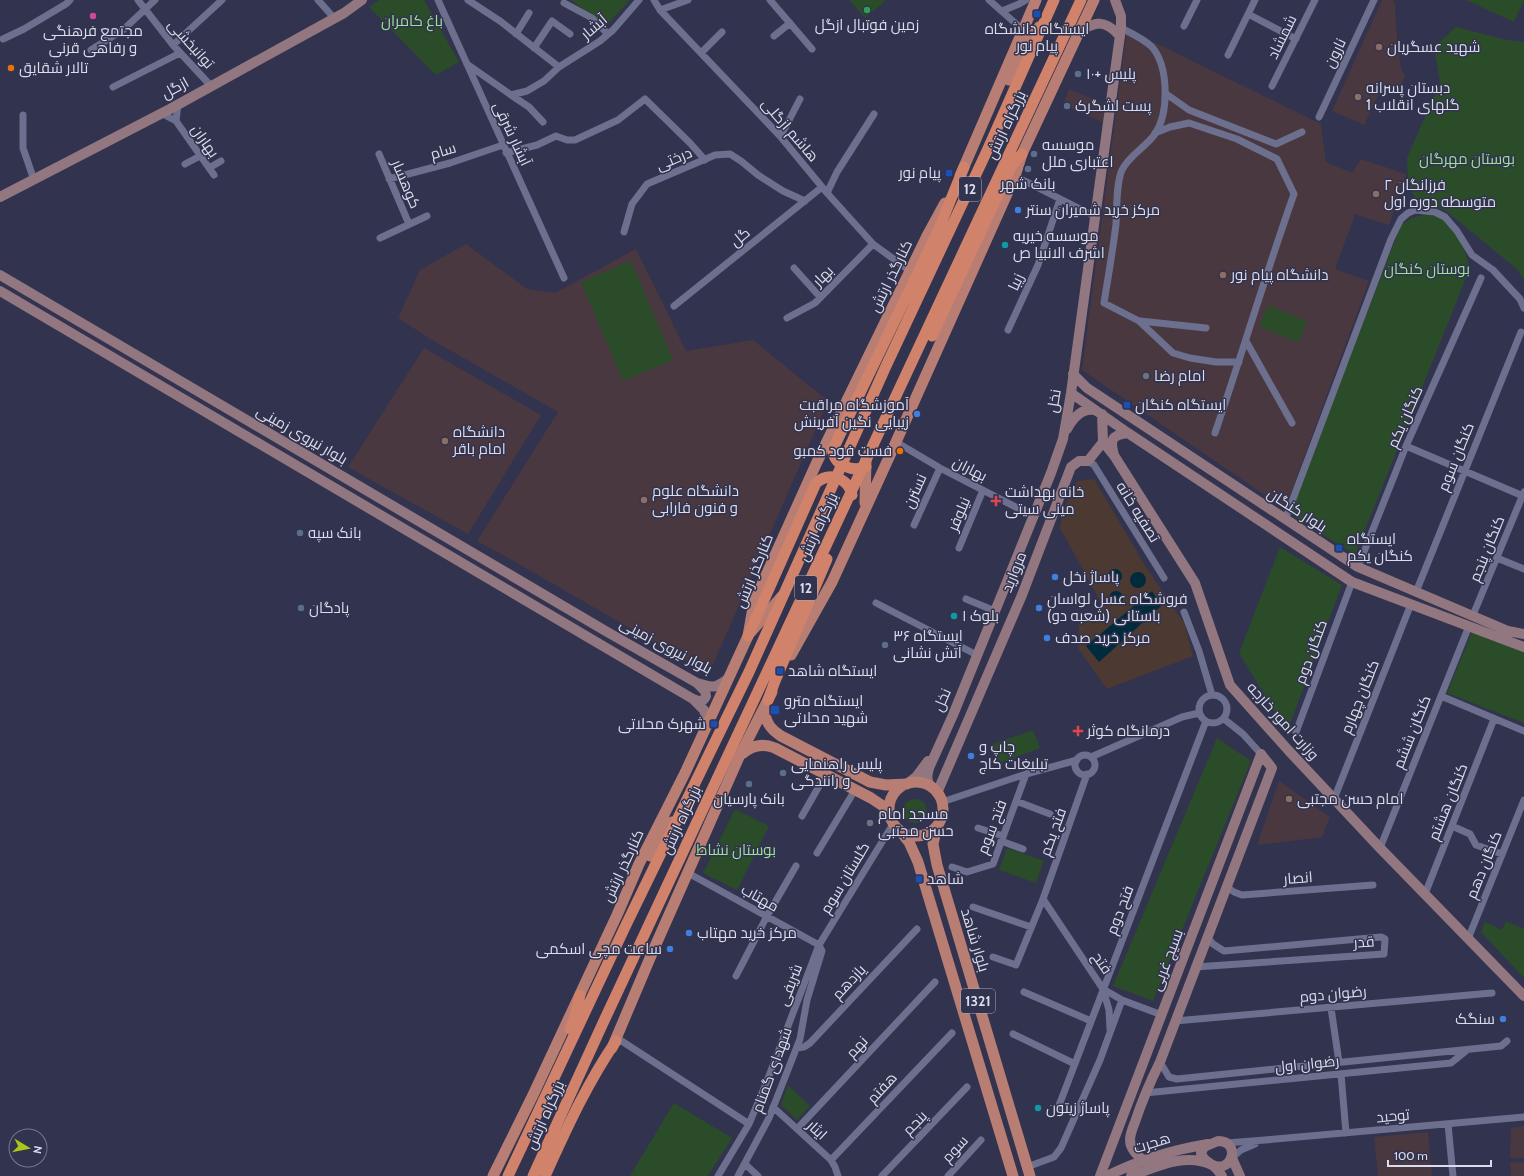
<svg xmlns="http://www.w3.org/2000/svg" width="1524" height="1176" font-family="Cabin,Cairo,sans-serif">
	<style>
		.industrial { fill: #4c3932 }
		.education { fill: #4a3841 }
		.green { fill: #2b4c29 }
		.water { fill: #002b3d }
		.lines { fill: none; stroke-linecap: round; stroke-linejoin: round }
		.minor { stroke: #6c6f8d; stroke-width: 7 }
		.secondary { stroke: #927680; stroke-width: 10 }
		.primary { stroke: #b87d73; stroke-width: 11 }
		.trunk { stroke: #d1826a; stroke-width: 11 }
		.leisure-dot { fill: #2e9e5b; stroke: #32334e; stroke-width: 1.5 }
		.transit-dot { fill: #1a4fb4; stroke: #32334e; stroke-width: 1.5 }
		.hotel-dot { fill: #d1479c; stroke: #32334e; stroke-width: 1.5 }
		.education-dot { fill: #8d6e63; stroke: #32334e; stroke-width: 1.5 }
		.food-dot { fill: #e8710a; stroke: #32334e; stroke-width: 1.5 }
		.service-dot { fill: #5c6f8a; stroke: #32334e; stroke-width: 1.5 }
		.shop-dot { fill: #3f7fe0; stroke: #32334e; stroke-width: 1.5 }
		.culture-dot { fill: #0f9aa8; stroke: #32334e; stroke-width: 1.5 }
		.worship-dot { fill: #6b7280; stroke: #32334e; stroke-width: 1.5 }
		.health-dot { fill: #e0444e; stroke: #32334e; stroke-width: 1.5 }
		.labels { text-anchor: middle; dominant-baseline: central; stroke-width: 3; stroke-linejoin: round; paint-order: stroke }
		.shield { fill: #32334e; stroke: #a8aabe; stroke-width: 1 }
		.shield-label { font-size: 14px; font-weight: bold; fill: #dbddee }
		.park-label { font-size: 15px; fill: #9ce298; stroke: #32334e }
		.poi-label { font-size: 15px; fill: #dbddee; stroke: #32334e; text-anchor: start }
		.street-label { font-size: 15px; fill: #dbddee; stroke: #32334e }
	</style>
	<rect width="100%" height="100%" fill="#32334e"/>
	<!-- industrial -->
	<path class="industrial" d="M1094,479L1146,567L1184,623L1193,656L1107,689L1078,648L1079,625L1103,606L1060,528L1063,510L1077,481Z"/>
	<!-- education -->
	<path class="education" d="M1382,0H1393L1395,6L1396,28L1401,69L1405,76L1398,91L1384,84L1364,125L1332,111Z
		M1127,29L1321,124L1326,162L1352,173L1361,159L1406,174L1389,225L1354,214V218L1335,269L1369,281L1285,509L1082,370Z
		M1069,89L1108,106L1107,124L1063,105Z
		M466,244L527,289L555,293L636,249L686,351L753,340L828,401L709,674L512,560L477,541L558,412L427,337L398,318L420,270Z
		M424,348L541,415L468,534L348,467Z
		M1279,781L1330,817L1322,837L1257,845Z
		M1524,1126V1158H1510L1511,1128Z
		M1428,1132L1432,1176H1378L1374,1137Z
		M1510,1162L1524,1163V1176H1511Z"/>
	<!-- green -->
	<path class="green" d="M379,0H424L459,62L436,75L369,7Z
		M571,0H630L605,27Z
		M849,0H884L885,1L865,18Z
		M1466,0H1524L1514,22Z
		M1456,27L1507,40L1524,42V280L1518,270L1445,210L1421,206L1408,187L1407,158L1440,82L1434,47Z
		M1426,214C1430,215 1435,215 1439,217C1456,226 1465,250 1470,268L1355,555L1289,513L1401,225L1412,218Z
		M631,261L673,360L623,381L581,282Z
		M1268,305L1307,322L1298,343L1259,326Z
		M1280,547L1342,585L1287,732L1239,653Z
		M1472,632L1524,652V723L1447,693Z
		M1033,730L1040,748L1000,763L993,744Z
		M1217,738L1251,761L1153,1001L1113,986Z
		M903 811a12 12 0 1 1 24 0a12 12 0 1 1-24 0Z
		M735,809L769,826L737,890L703,873Z
		M1007,848L1044,861L1036,883L999,870Z
		M1506,921L1524,929V978L1481,932L1485,922L1502,930Z
		M788,1085L810,1106L797,1120L781,1105Z
		M674,1103L732,1138L708,1176H630Z"/>
	<!-- water -->
	<path class="water" d="M1108 576a7 7 0 1 1 14 0a7 7 0 1 1-14 0Z
		M1130 580a8 8 0 1 1 16 0a8 8 0 1 1-16 0Z
		M1109 598a7 7 0 1 1 14 0a7 7 0 1 1-14 0Z
		M1152,591L1161,606L1099,662L1086,646Z"/>
	<g class="lines">
		<!-- minor -->
		<path class="minor" d="M138,0L173,45L211,86
			M318,0L334,18
			M438,0L564,278
			M468,0L500,21L559,67
			M654,0L660,10L780,136L827,193L873,244L910,271
			M770,0L812,49
			M989,0L1023,30
			M564,3L592,18L608,34
			M660,10L688,0
			M1002,11L1019,4L1026,0
			M1248,14L1296,39
			M1184,26L1197,0
			M1121,28C1131,33 1144,39 1152,47C1169,67 1169,113 1155,134C1146,147 1129,155 1122,170C1116,183 1117,209 1116,224C1113,250 1108,277 1104,303L1139,321L1173,353L1190,358L1216,362H1239
			M516,34L529,13
			M774,36L790,23
			M3,39L24,29L66,4L70,0
			M173,45L222,0
			M534,48L552,21L570,34
			M91,50L124,29L155,0
			M701,53L722,32
			M1228,55L1255,0
			M467,64L511,95L527,91L544,81L559,67L600,41L613,30L639,0
			M1272,86L1315,0
			M113,87L180,53
			M1165,93L1189,110L1276,144L1302,132
			M511,95L529,107L543,122
			M161,113L176,121L178,104
			M23,115V148L34,180
			M1319,117L1374,0
			M176,121L214,175
			M1155,133L1170,127L1189,123L1237,139L1277,159L1294,194C1266,273 1242,354 1215,433
			M780,136L785,128L800,99
			M506,153L537,145L556,136L567,140H575L618,120L645,99L690,143L705,160
			M379,154L409,224
			M185,164L200,156
			M209,168L221,161
			M1015,176L1094,216
			M389,179L450,163L503,145
			M827,193L837,172L874,114
			M624,232L632,204L647,184L715,155L730,154L741,161L758,175L783,191L805,201
			M380,238L427,216
			M794,268L820,297
			M674,306L822,187
			M787,318L815,303L873,244
			M1140,321L1206,328
			M1008,330L1038,265L1060,199
			M1246,341L1292,423
			M896,442L940,468L1033,516
			M1406,446L1523,496
			M1088,461L1094,465L1164,578
			M1285,520L1391,239L1401,219L1408,213L1415,210L1435,212L1445,217L1457,231L1472,255L1493,270L1520,299L1524,308
			M914,525L940,468
			M959,548L983,490
			M1497,558L1524,569
			M1358,567L1406,446L1481,278
			M1416,592L1521,332
			M966,599L995,611
			M876,603L977,655
			M1184,612L1199,651L1212,695
			M1473,615L1524,492
			M1199 709a14 14 0 1 1 28 0a14 14 0 1 1-28 0Z
			M1441,696L1524,731
			M1224,719L1243,734L1261,754
			M1296,732L1352,582
			M1075 765a10 10 0 1 1 20 0a10 10 0 1 1-20 0Z
			M1091,757L1182,717L1199,713
			M1334,799L1411,604
			M1016,801L1050,814
			M942,802L1026,774L1077,760
			M802,816L826,774
			M1452,826L1470,834L1476,845L1502,854
			M978,828L1003,836
			M1001,841L1023,849
			M1380,848L1469,626
			M817,853L855,790
			M952,867L967,872L993,864L1026,774
			M688,873L819,945
			M1227,887L1234,892L1242,895L1373,885
			M1425,894L1494,719
			M1043,899L1103,989L1122,1000L1162,1015
			M973,907L1031,927
			M1468,939L1524,800
			M993,957L1016,965L1043,899L1087,774
			M1195,967L1384,954L1385,939L1381,937L1224,951L1213,944L1208,938
			M736,976L767,916L796,866
			M1103,989L1109,1010L1110,1029
			M1024,992L1091,1021
			M1331,1008L1339,1062
			M1175,1021L1492,993
			M1013,1034L1075,1064
			M617,1038L749,1124
			M797,1048L804,1047L810,1043L917,929
			M1160,1062L1169,1077L1177,1079L1501,1046L1507,1041
			M1341,1074L1346,1133
			M1145,1093L1451,1063L1467,1050
			M773,1107L831,1160L835,1167L838,1176
			M1058,1108L1206,721
			M1448,1124L1453,1176
			M797,1129L935,982
			M1226,1143L1265,1140L1524,1117
			M1232,1158L1241,1150L1255,1144
			M831,1160L952,1033
			M745,1164L758,1176
			M1027,1167L1054,1157L1061,1148L1100,1060L1122,1000
			M718,1176L749,1124L767,1081L819,945L893,824
			M738,1176L769,1118L800,1039L807,1000L822,951L819,945
			M882,1176L967,1087
			M948,1176L981,1140"/>
		<!-- secondary -->
		<path class="secondary" d="M1079,31C1096,22 1104,19 1119,35
			M0,197L170,109L344,13L362,0
			M0,275L609,633L697,683C713,688 715,689 729,678
			M0,291L693,699L704,710L708,723
			M1073,374L1087,388L1358,567L1508,631L1524,634
			M1071,393L1128,433L1352,582L1524,647
			M1102,414L1103,442L1115,457L1195,583L1230,685L1289,751L1380,848L1524,996
			M1067,429C1073,418 1081,408 1094,410
			M1114,455C1110,440 1111,435 1128,433
			M693,699C699,701 703,703 706,696L705,691L698,684
			M907,784L916,777L928,761
			M931,787C926,780 927,776 929,768L953,715L1051,473L1063,439L1071,393L1121,28V16L1115,0
			M937,793L1022,595L1071,467L1079,461H1088L1103,442
			M1218,1141C1242,1141 1232,1176 1211,1164C1206,1161 1203,1159 1201,1153L1204,1147Z
			M1232,1158L1240,1176
			M1143,1160C1137,1155 1130,1149 1130,1140C1130,1134 1133,1127 1135,1122C1142,1101 1150,1082 1160,1062L1272,768L1261,754
			M1100,1176L1261,754
			M1107,1176C1139,1160 1172,1150 1208,1144
			M1131,1176C1156,1167 1186,1152 1212,1165C1216,1167 1219,1172 1222,1176"/>
		<!-- primary -->
		<path class="primary" d="M1009,80L1026,46L1039,27
			M960,176L1036,0
			M865,503L866,460
			M751,632L782,596
			M791,655L832,582L896,442L1015,176L1022,154L1094,0
			M766,707C763,719 770,729 781,736L870,782L886,785L907,784
			M742,754C752,745 763,743 775,748L871,798L883,806L889,816
			M889 809a27 27 0 1 1 54 0a27 27 0 1 1-54 0Z
			M937,826L933,844L937,865L1030,1176
			M901,832L909,842L918,862L1013,1176
			M650,856L672,822
			M612,1048L653,951L739,757L772,692
			M493,1176L533,1095L617,915L639,864L685,773L708,723L748,636L754,602L817,462L927,236L945,203"/>
		<!-- trunk -->
		<path class="trunk" d="M932,336L1012,165L1022,154
			M866,467C853,472 833,466 833,449L938,231L964,167
			M748,636L816,483C830,471 848,478 852,495
			M768,700L775,681L827,559
			M570,1029L574,1020L580,995
			M508,1176L625,927L749,672L886,366L986,153L1054,0
			M533,1176L603,1023L1081,0
			M545,1176C566,1130 587,1083 616,1041"/>
	</g>
	<!-- markers -->
	<circle class="leisure-dot" cx="867" cy="10" r="4"/>
	<g class="transit-dot">
		<rect x="1033" y="10" width="8" height="8" rx="2"/>
		<rect x="945" y="169" width="8" height="8" rx="2"/>
		<rect x="1123" y="401" width="8" height="8" rx="2"/>
		<rect x="1335" y="544" width="8" height="8" rx="2"/>
		<rect x="776" y="667" width="8" height="8" rx="2"/>
		<rect x="770" y="705" width="10" height="10" rx="2"/>
		<rect x="710" y="720" width="8" height="8" rx="2"/>
		<rect x="915" y="875" width="8" height="8" rx="2"/>
	</g>
	<circle class="hotel-dot" cx="93" cy="16" r="4"/>
	<g class="education-dot">
		<circle cx="1379" cy="47" r="4"/>
		<circle cx="1358" cy="97" r="4"/>
		<circle cx="1376" cy="194" r="4"/>
		<circle cx="1223" cy="275" r="4"/>
		<circle cx="445" cy="441" r="4"/>
		<circle cx="644" cy="500" r="4"/>
		<circle cx="1289" cy="799" r="4"/>
	</g>
	<g class="food-dot">
		<circle cx="11" cy="68" r="4"/>
		<circle cx="900" cy="451" r="4"/>
	</g>
	<g class="service-dot">
		<circle cx="1078" cy="74" r="4"/>
		<circle cx="1067" cy="106" r="4"/>
		<circle cx="1034" cy="154" r="4"/>
		<circle cx="1028" cy="169" r="4"/>
		<circle cx="300" cy="533" r="4"/>
		<circle cx="301" cy="608" r="4"/>
		<circle cx="885" cy="645" r="4"/>
		<circle cx="783" cy="773" r="4"/>
		<circle cx="749" cy="784" r="4"/>
	</g>
	<g class="shop-dot">
		<circle cx="1018" cy="210" r="4"/>
		<circle cx="917" cy="414" r="4"/>
		<circle cx="1055" cy="577" r="4"/>
		<circle cx="1039" cy="608" r="4"/>
		<circle cx="1047" cy="638" r="4"/>
		<circle cx="971" cy="756" r="4"/>
		<circle cx="689" cy="933" r="4"/>
		<circle cx="670" cy="949" r="4"/>
		<circle cx="1503" cy="1019" r="4"/>
	</g>
	<g class="culture-dot">
		<circle cx="1005" cy="245" r="4"/>
		<circle cx="954" cy="616" r="4"/>
		<circle cx="1038" cy="1108" r="4"/>
	</g>
	<g class="worship-dot">
		<circle cx="1146" cy="376" r="4"/>
		<circle cx="870" cy="823" r="4"/>
	</g>
	<g class="health-dot">
		<path d="M994 495h4v4h4v4h-4v4h-4v-4h-4v-4h4z"/>
		<path d="M1076 725h4v4h4v4h-4v4h-4v-4h-4v-4h4z"/>
	</g>
	<g class="labels">
		<!-- shield labels -->
		<g class="shield">
			<rect x="959" y="177" width="22" height="24" rx="3"/>
			<rect x="795" y="576" width="22" height="24" rx="3"/>
			<rect x="961" y="989" width="34" height="24" rx="3"/>
		</g>
		<g class="shield-label">
			<text x="970" y="189">12</text>
			<text x="806" y="588">12</text>
			<text x="978" y="1001">1321</text>
		</g>
		<!-- park labels -->
		<g class="park-label">
			<text x="412" y="21">باغ کامران</text>
			<text x="1467" y="159">بوستان مهرگان</text>
			<text x="1427" y="269">بوستان کنگان</text>
			<text x="736" y="850">بوستان نشاط</text>
		</g>
		<!-- poi labels -->
		<g class="poi-label">
			<text x="867" y="25" text-anchor="middle">زمین فوتبال ازگل</text>
			<text x="1037" y="29" text-anchor="middle">ایستگاه دانشگاه<tspan x="1037" dy="17">پیام نور</tspan></text>
			<text x="93" y="31" text-anchor="middle">مجتمع فرهنگی<tspan x="93" dy="17">و رفاهی قرنی</tspan></text>
			<text x="1387" y="47">شهید عسگریان</text>
			<text x="19" y="68">تالار شقایق</text>
			<text x="1086" y="74">پلیس +۱۰</text>
			<text x="1366" y="88">دبستان پسرانه<tspan x="1366" dy="17">گلهای انقلاب 1</tspan></text>
			<text x="1075" y="106">پست لشگرک</text>
			<text x="1042" y="145">موسسه<tspan x="1042" dy="17">اعتباری ملل</tspan></text>
			<text x="941" y="173" text-anchor="end">پیام نور</text>
			<text x="1028" y="184" text-anchor="middle">بانک شهر</text>
			<text x="1384" y="185">فرزانگان ۲<tspan x="1384" dy="17">متوسطه دوره اول</tspan></text>
			<text x="1026" y="210">مرکز خرید شمیران سنتر</text>
			<text x="1013" y="236">موسسه خیریه<tspan x="1013" dy="17">اشرف الانبیا ص</tspan></text>
			<text x="1231" y="275">دانشگاه پیام نور</text>
			<text x="1154" y="376">امام رضا</text>
			<text x="909" y="405" text-anchor="end">آموزشگاه مراقبت<tspan x="909" dy="17">زیبایی نگین آفرینش</tspan></text>
			<text x="1135" y="405">ایستگاه کنگان</text>
			<text x="453" y="432">دانشگاه<tspan x="453" dy="17">امام باقر</tspan></text>
			<text x="892" y="451" text-anchor="end">فست فود کمبو</text>
			<text x="652" y="491">دانشگاه علوم<tspan x="652" dy="17">و فنون فارابی</tspan></text>
			<text x="1005" y="492">خانه بهداشت<tspan x="1005" dy="17">مینی سیتی</tspan></text>
			<text x="308" y="533">بانک سپه</text>
			<text x="1347" y="539">ایستگاه<tspan x="1347" dy="17">کنگان یکم</tspan></text>
			<text x="1063" y="577">پاساژ نخل</text>
			<text x="1047" y="599">فروشگاه عسل لواسان<tspan x="1047" dy="17">باستانی (شعبه دو)</tspan></text>
			<text x="309" y="608">پادگان</text>
			<text x="962" y="616">۱ بلوک</text>
			<text x="893" y="636">ایستگاه ۳۶<tspan x="893" dy="17">آتش نشانی</tspan></text>
			<text x="1055" y="638">مرکز خرید صدف</text>
			<text x="788" y="671">ایستگاه شاهد</text>
			<text x="784" y="701">ایستگاه مترو<tspan x="784" dy="17">شهید محلاتی</tspan></text>
			<text x="706" y="724" text-anchor="end">شهرک محلاتی</text>
			<text x="1087" y="731">درمانگاه کوثر</text>
			<text x="979" y="747">چاپ و<tspan x="979" dy="17">تبلیغات کاج</tspan></text>
			<text x="791" y="764">پلیس راهنمایی<tspan x="791" dy="17">و رانندگی</tspan></text>
			<text x="749" y="799" text-anchor="middle">بانک پارسیان</text>
			<text x="1297" y="799">امام حسن مجتبی</text>
			<text x="878" y="814">مسجد امام<tspan x="878" dy="17">حسن مجتبی</tspan></text>
			<text x="927" y="879">شاهد</text>
			<text x="697" y="933">مرکز خرید مهتاب</text>
			<text x="662" y="949" text-anchor="end">ساعت مچی اسکمی</text>
			<text x="1495" y="1019" text-anchor="end">سنگک</text>
			<text x="1046" y="1108">پاساژ زیتون</text>
		</g>
		<!-- street labels -->
		<g class="street-label">
			<text transform="translate(594 27) rotate(-40)">آبشار</text>
			<text transform="translate(1282 37) rotate(-64)">شمشاد</text>
			<text transform="translate(191 44) rotate(48)">توانبخشی</text>
			<text transform="translate(1335 53) rotate(-64)">نارون</text>
			<text transform="translate(175 88) rotate(-29)">ازگل</text>
			<text transform="translate(1006 125) rotate(-65)">بزرگراه ارتش</text>
			<text transform="translate(790 130) rotate(49)">هاشم ازگلی</text>
			<text transform="translate(512 134) rotate(65)">آبشار شرقی</text>
			<text transform="translate(205 141) rotate(55)">بهاران</text>
			<text transform="translate(443 151) rotate(-17)">سام</text>
			<text transform="translate(674 159) rotate(-23)">درختی</text>
			<text transform="translate(406 184) rotate(67)">کوهسار</text>
			<text transform="translate(740 237) rotate(-39)">گل</text>
			<text transform="translate(823 276) rotate(-45)">بهار</text>
			<text transform="translate(891 276) rotate(-64)">کنارگذر ارتش</text>
			<text transform="translate(1016 282) rotate(-65)">زیبا</text>
			<text transform="translate(1054 401) rotate(-81)">نخل</text>
			<text transform="translate(1405 417) rotate(-66)">کنگان یکم</text>
			<text transform="translate(302 435) rotate(30)">بلوار نیروی زمینی</text>
			<text transform="translate(1456 457) rotate(-68)">کنگان سوم</text>
			<text transform="translate(970 469) rotate(27)">بهاران</text>
			<text transform="translate(915 491) rotate(-66)">نسترن</text>
			<text transform="translate(1297 510) rotate(33)">بلوار کنگان</text>
			<text transform="translate(1138 512) rotate(58)">تصفیه خانه</text>
			<text transform="translate(959 514) rotate(-67)">نیلوفر</text>
			<text transform="translate(818 527) rotate(-65)">بزرگراه ارتش</text>
			<text transform="translate(1487 549) rotate(-68)">کنگان پنجم</text>
			<text transform="translate(754 571) rotate(-68)">کنارگذر ارتش</text>
			<text transform="translate(1014 572) rotate(-68)">مروارید</text>
			<text transform="translate(666 646) rotate(28)">بلوار نیروی زمینی</text>
			<text transform="translate(1311 652) rotate(-70)">کنگان دوم</text>
			<text transform="translate(1360 697) rotate(-68)">کنگان چهارم</text>
			<text transform="translate(942 700) rotate(-67)">نخل</text>
			<text transform="translate(1283 721) rotate(48)">وزارت امور خارجه</text>
			<text transform="translate(1412 732) rotate(-68)">کنگان ششم</text>
			<text transform="translate(1448 802) rotate(-68)">کنگان هشتم</text>
			<text transform="translate(681 820) rotate(-65)">بزرگراه ارتش</text>
			<text transform="translate(992 827) rotate(-69)">فتح سوم</text>
			<text transform="translate(1053 832) rotate(-70)">فتح یکم</text>
			<text transform="translate(1484 865) rotate(-68)">کنگان دهم</text>
			<text transform="translate(623 866) rotate(-65)">کنارگذر ارتش</text>
			<text transform="translate(845 878) rotate(-59)">گلستان سوم</text>
			<text transform="translate(1298 878) rotate(-4)">انصار</text>
			<text transform="translate(760 898) rotate(29)">مهتاب</text>
			<text transform="translate(1120 910) rotate(-69)">فتح دوم</text>
			<text transform="translate(975 940) rotate(73)">بلوار شاهد</text>
			<text transform="translate(1364 942) rotate(-4)">قدر</text>
			<text transform="translate(1167 960) rotate(-69)">بسیج غربی</text>
			<text transform="translate(1102 963) rotate(56)">فتح</text>
			<text transform="translate(849 982) rotate(-47)">یازدهم</text>
			<text transform="translate(790 985) rotate(-69)">شریفی</text>
			<text transform="translate(1333 994) rotate(-5)">رضوان دوم</text>
			<text transform="translate(857 1047) rotate(-47)">نهم</text>
			<text transform="translate(1307 1064) rotate(-6)">رضوان اول</text>
			<text transform="translate(772 1070) rotate(-70)">شهدای گمنام</text>
			<text transform="translate(882 1088) rotate(-47)">هفتم</text>
			<text transform="translate(545 1115) rotate(-66)">بزرگراه ارتش</text>
			<text transform="translate(1393 1116) rotate(-5)">توحید</text>
			<text transform="translate(915 1123) rotate(-46)">پنجم</text>
			<text transform="translate(817 1130) rotate(43)">ایثار</text>
			<text transform="translate(1152 1143) rotate(-17)">هجرت</text>
			<text transform="translate(955 1149) rotate(-47)">سوم</text>
		</g>
	</g>
	<!-- north arrow -->
	<g transform="translate(28 1148) rotate(100)"><circle r="19" fill="#32334e" stroke="#76778e"/>
	<path d="M0-3L7 15L0 10L-7 15Z" fill="#aac717"/>
	<text y="-6" font-size="11" font-weight="bold" text-anchor="middle" fill="#dbddee">N</text>
	</g>
	<!-- scale -->
	<path d="M1388 1160v6h103v-6" fill="none" stroke="#dbddee" stroke-width="2"/>
	<text x="1394" y="1160" font-size="12" fill="#dbddee" stroke="#32334e" stroke-width="3" paint-order="stroke">100 m</text>
</svg>
